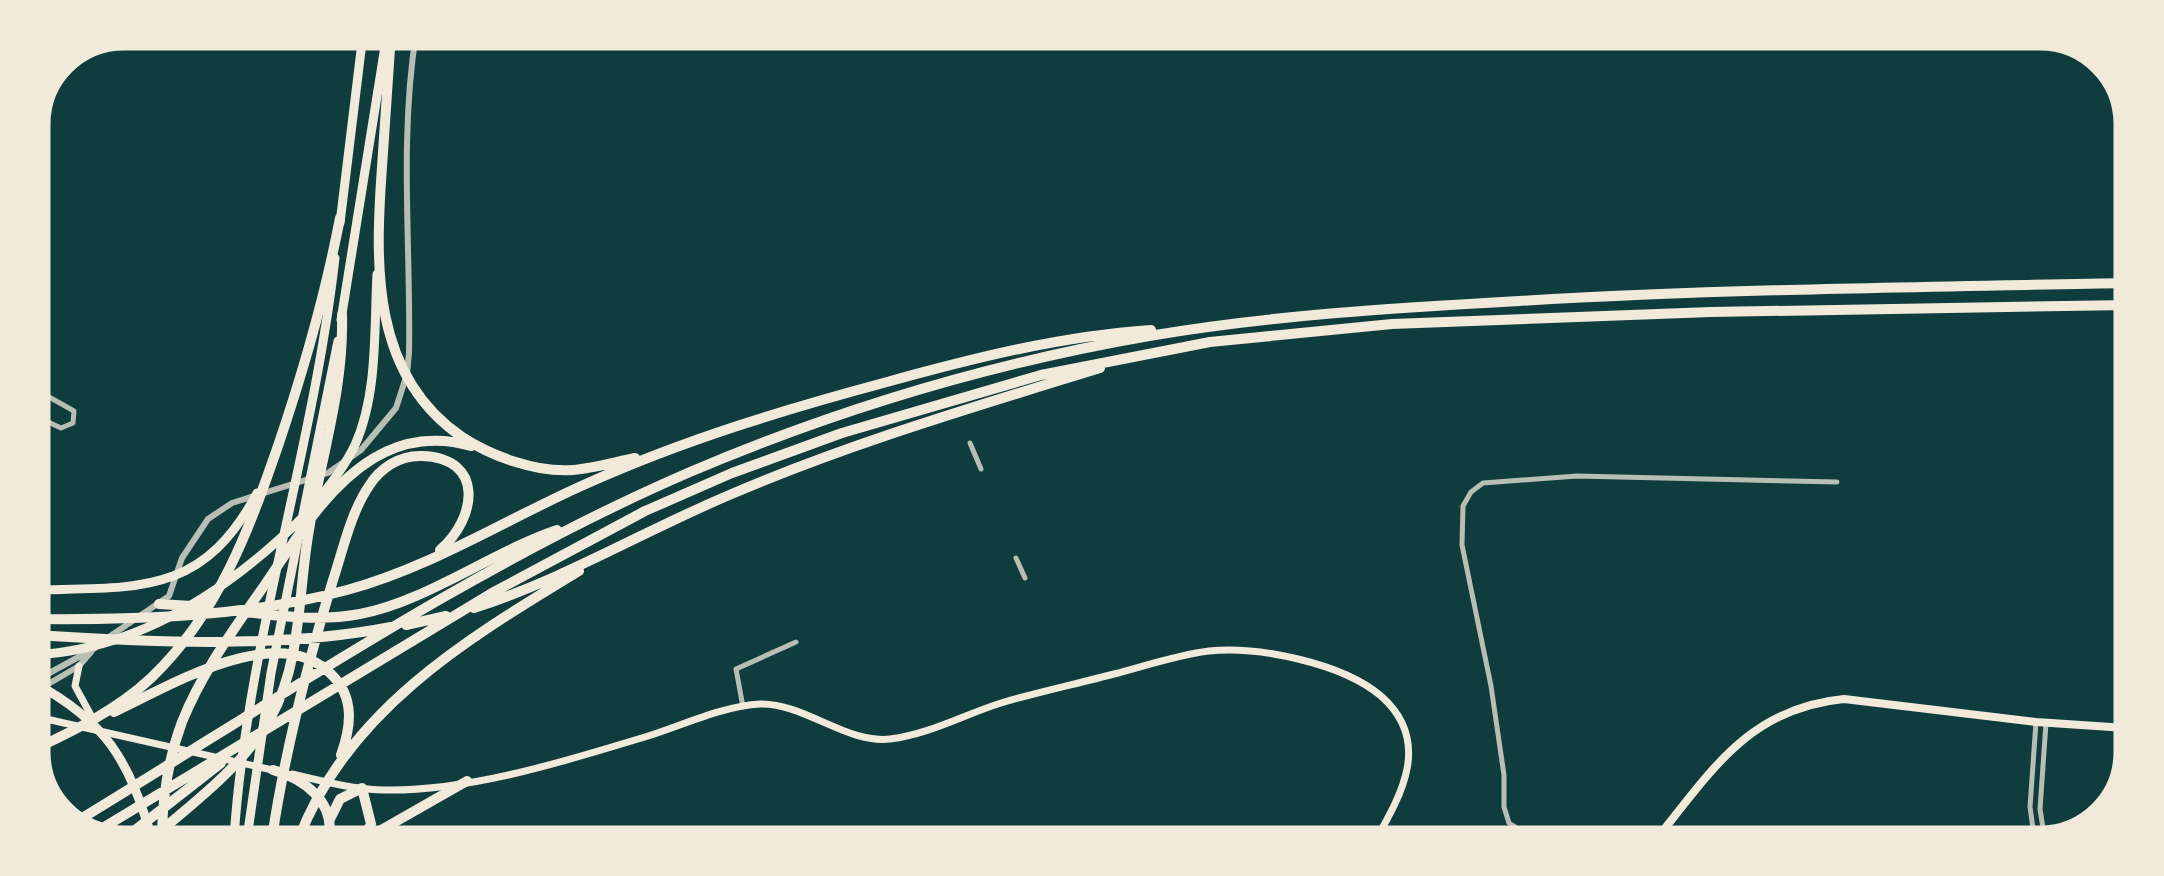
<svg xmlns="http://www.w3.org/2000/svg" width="2164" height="876" font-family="Figtree,sans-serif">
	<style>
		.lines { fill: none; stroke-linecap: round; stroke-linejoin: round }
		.minor { stroke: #b8beb3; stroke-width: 5 }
		.tertiary { stroke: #b8beb3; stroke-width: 6 }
		.secondary { stroke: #f1e9da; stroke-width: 7 }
		.primary { stroke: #f1e9da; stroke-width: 8 }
		.trunk { stroke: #f1e9da; stroke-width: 9 }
		.motorway { stroke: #f1e9da; stroke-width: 10 }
		.rim { fill: none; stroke: #f1e9da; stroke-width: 9 }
	</style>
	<rect width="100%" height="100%" fill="#0f3d3e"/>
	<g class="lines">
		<!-- minor -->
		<path class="minor" d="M33,388L74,411L73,423L61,428L33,415
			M970,443L981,469
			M1016,558L1025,578
			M743,707L736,669L796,642
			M1655,840L1526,834L1509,823L1504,807V775L1491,686L1462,545L1463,506L1471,492L1483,483L1577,476L1837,482
			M2045,841L2040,809L2046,723
			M2035,843L2030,807L2036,722"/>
		<!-- tertiary -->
		<path class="tertiary" d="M106,639L169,596L182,558L208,519L232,503L328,473L361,450L396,408L407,374L409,353C411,246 399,141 416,34
			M33,682L95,648
			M33,693L79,666L91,652"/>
		<!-- secondary -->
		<path class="secondary" d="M79,666L75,686L93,719
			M33,716L277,771
			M292,774C322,781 351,789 382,790C468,792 566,761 648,736C683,725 723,706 760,704C805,703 846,744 890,739C930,734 963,715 1001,703C1038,692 1076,684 1114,674C1145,666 1177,655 1209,651C1259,646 1342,663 1381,696C1432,741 1402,794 1375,841"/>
		<!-- primary -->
		<path class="primary" d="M1654,842C1710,773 1748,708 1844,699L2036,722L2126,728"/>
		<!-- trunk -->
		<path class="trunk" d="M340,223L363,34
			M341,320L387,34
			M312,507C329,487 344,468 355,445C378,394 374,329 377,274
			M33,590C137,587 202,597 257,493
			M33,655C138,650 230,589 303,517
			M33,682C107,722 128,759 152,838
			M234,838C247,642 313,453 335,258
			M247,838L271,673L338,341"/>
		<!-- motorway -->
		<path class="motorway" d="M391,34C388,78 385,122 382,167C375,265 371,375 462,437C491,456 537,473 573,470C594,468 615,462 635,458
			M159,604L208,607
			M474,608C562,580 642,532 727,496C848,444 974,407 1100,368
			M247,612C285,617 322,621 360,614C425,602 492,552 557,530
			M33,619C137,620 247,617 347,590C432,567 508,518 588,483C684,440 786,409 887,382C974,358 1061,336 1151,330
			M406,625L446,616
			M33,635C148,642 278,649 391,627
			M114,712C170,686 278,619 332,675C355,698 351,727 341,755
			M33,750C75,730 117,710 151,678C219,613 249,530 279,443C304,369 325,296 340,218
			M273,770C304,779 335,801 329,838
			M329,821L340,799L362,788L371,824L364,838
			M74,823C273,702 476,564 690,472C836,410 993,363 1149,336C1272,315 1395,308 1519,301C1722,289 1926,287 2129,283
			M162,831C163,793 169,757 182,722C202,672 234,629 264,586C295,541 326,487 374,458C404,440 438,436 471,446
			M91,835L492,593L645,511L732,473L842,433L1041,375L1210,342L1392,324L1711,312L2129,305
			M125,838L221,763
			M152,838C194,803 245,764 271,717C302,661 298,591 309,530C321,457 344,390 342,315
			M272,838C285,751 307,665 333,580C343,550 351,512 369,486C380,468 400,455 422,456C485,458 477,518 440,550
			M299,838C348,710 467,639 579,571
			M367,838L467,781"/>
	</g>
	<!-- crop -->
	<path d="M0 0H2164V876H0ZM124 46H2040A78 78 0 0 1 2118 124V752A78 78 0 0 1 2040 830H124A78 78 0 0 1 46 752V124A78 78 0 0 1 124 46Z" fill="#f1e9da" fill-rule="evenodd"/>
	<path class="rim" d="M124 46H2040A78 78 0 0 1 2118 124V752A78 78 0 0 1 2040 830H124A78 78 0 0 1 46 752V124A78 78 0 0 1 124 46Z"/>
</svg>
